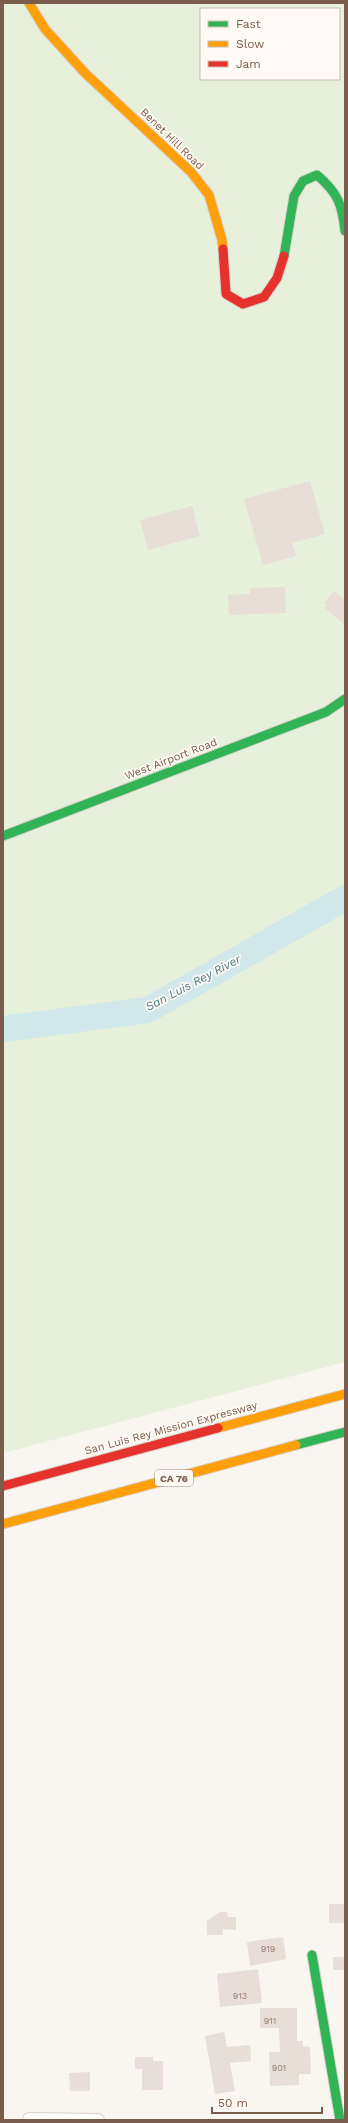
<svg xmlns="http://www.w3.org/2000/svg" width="348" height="2123" font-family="'Work Sans',sans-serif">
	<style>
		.green { fill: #e7f0db; fill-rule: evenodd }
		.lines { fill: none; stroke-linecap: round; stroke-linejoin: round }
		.river { stroke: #d0e8ea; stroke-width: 26 }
		.building { fill: #e6ded7 }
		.street-casing { stroke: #d7d1cb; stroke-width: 14 }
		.fast-casing { stroke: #d9d2cb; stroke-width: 11 }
		.slow-casing { stroke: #d9d2cb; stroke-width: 11 }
		.jam-casing { stroke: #d9d2cb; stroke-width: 11 }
		.street { stroke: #fefefd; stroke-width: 12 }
		.fast { stroke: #30b455; stroke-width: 9 }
		.slow { stroke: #ff9f0a; stroke-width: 9 }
		.jam { stroke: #e5322d; stroke-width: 9 }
		.labels { text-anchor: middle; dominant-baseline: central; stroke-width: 3.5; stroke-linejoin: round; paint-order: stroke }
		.number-label { font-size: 9px; fill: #977e72 }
		.shield { fill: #fffaf3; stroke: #a28b7f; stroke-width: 1 }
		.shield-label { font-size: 10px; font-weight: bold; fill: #7a5c4d }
		.street-label { font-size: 11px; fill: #7a5c4d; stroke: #fffaf3 }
		.water-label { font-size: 12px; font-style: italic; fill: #437c86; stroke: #fffaf3 }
	</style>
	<rect width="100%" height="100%" fill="#f9f5f0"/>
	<!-- green -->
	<path class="green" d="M3,3H345V1362L3,1453ZM201,9H339V79H201Z"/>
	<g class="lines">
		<!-- river -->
		<path class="river" d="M3,1029L148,1010L345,898"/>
	</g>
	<!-- building -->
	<path class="building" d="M310,481L325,534L292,543L296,556L263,565L244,499Z
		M192,506L200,536L148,550L140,520Z
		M285,587L286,613L229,615L228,595L250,594V588Z
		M334,591L345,600V625L325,608L327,606L324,603Z
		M329,1904H345V1923H329Z
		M220,1912H227L228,1917H236V1930L223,1929V1935H207V1921Z
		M283,1937L286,1959L250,1966L247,1942Z
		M333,1957H345V1970H333Z
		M258,1969L262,2003L220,2007L217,1974Z
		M260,2008H297V2041H303V2046L310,2047L311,2074H299V2085L270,2086L269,2052H280L279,2028H260Z
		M224,2032L227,2047L250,2045L251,2061L230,2063L235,2091L215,2094L205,2036Z
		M138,2057H153V2061H163V2090H142V2069H135V2058Z
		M90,2072V2091H70L69,2073Z"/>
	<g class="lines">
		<!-- street casing -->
		<g class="street-casing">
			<path id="street" d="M29,2119L98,2120"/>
		</g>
		<!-- fast casing -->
		<g class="fast-casing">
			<path id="fast" d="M284,256L294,196L303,181L317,175C338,193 342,204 345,231
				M3,836L326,712L345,699
				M296,1445L345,1432
				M312,1955L340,2120"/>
		</g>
		<!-- slow casing -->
		<g class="slow-casing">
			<path id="slow" d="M29,3L45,29L85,73L191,172L209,195L222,240L223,249
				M218,1428L345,1394
				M3,1524L296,1445"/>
		</g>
		<!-- jam casing -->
		<g class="jam-casing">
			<path id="jam" d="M223,249L226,294L243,304L264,297L277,278L284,256
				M3,1486L218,1428"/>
		</g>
		<!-- street -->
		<use href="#street" class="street"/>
		<!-- fast -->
		<use href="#fast" class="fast"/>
		<!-- slow -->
		<use href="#slow" class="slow"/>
		<!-- jam -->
		<use href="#jam" class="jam"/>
	</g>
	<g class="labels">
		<!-- number labels -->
		<g class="number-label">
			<text x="268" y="1949">919</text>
			<text x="240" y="1996">913</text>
			<text x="270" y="2021">911</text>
			<text x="279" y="2068">901</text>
		</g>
		<!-- shield labels -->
		<rect class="shield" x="155" y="1470" width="38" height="16" rx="3"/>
		<g class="shield-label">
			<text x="174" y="1478">CA 76</text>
		</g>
		<!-- street labels -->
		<g class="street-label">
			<text transform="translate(172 139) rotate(44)">Benet Hill Road</text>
			<text transform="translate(171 759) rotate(-21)">West Airport Road</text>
			<text transform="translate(171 1428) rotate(-15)">San Luis Rey Mission Expressway</text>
		</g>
		<!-- water labels -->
		<g class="water-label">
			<text transform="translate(193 983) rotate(-28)">San Luis Rey River</text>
		</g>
	</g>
	<!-- border -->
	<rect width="348" height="2123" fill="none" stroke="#7a5c4d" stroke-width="8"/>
	<!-- legend -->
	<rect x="200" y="8" width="140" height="72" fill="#fffaf3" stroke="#cabbb1"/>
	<rect x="208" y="21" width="20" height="6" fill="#30b455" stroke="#cabbb1"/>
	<text x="236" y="28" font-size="12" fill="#7a5c4d">Fast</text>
	<rect x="208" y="41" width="20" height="6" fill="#ff9f0a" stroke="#cabbb1"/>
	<text x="236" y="48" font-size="12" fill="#7a5c4d">Slow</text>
	<rect x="208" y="61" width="20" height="6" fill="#e5322d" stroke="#cabbb1"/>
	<text x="236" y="68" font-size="12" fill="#7a5c4d">Jam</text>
	<!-- scale -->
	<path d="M212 2107v6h110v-6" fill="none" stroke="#7a5c4d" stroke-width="2"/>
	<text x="218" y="2107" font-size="12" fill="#7a5c4d" stroke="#fffaf3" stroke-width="3" paint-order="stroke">50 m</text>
</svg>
